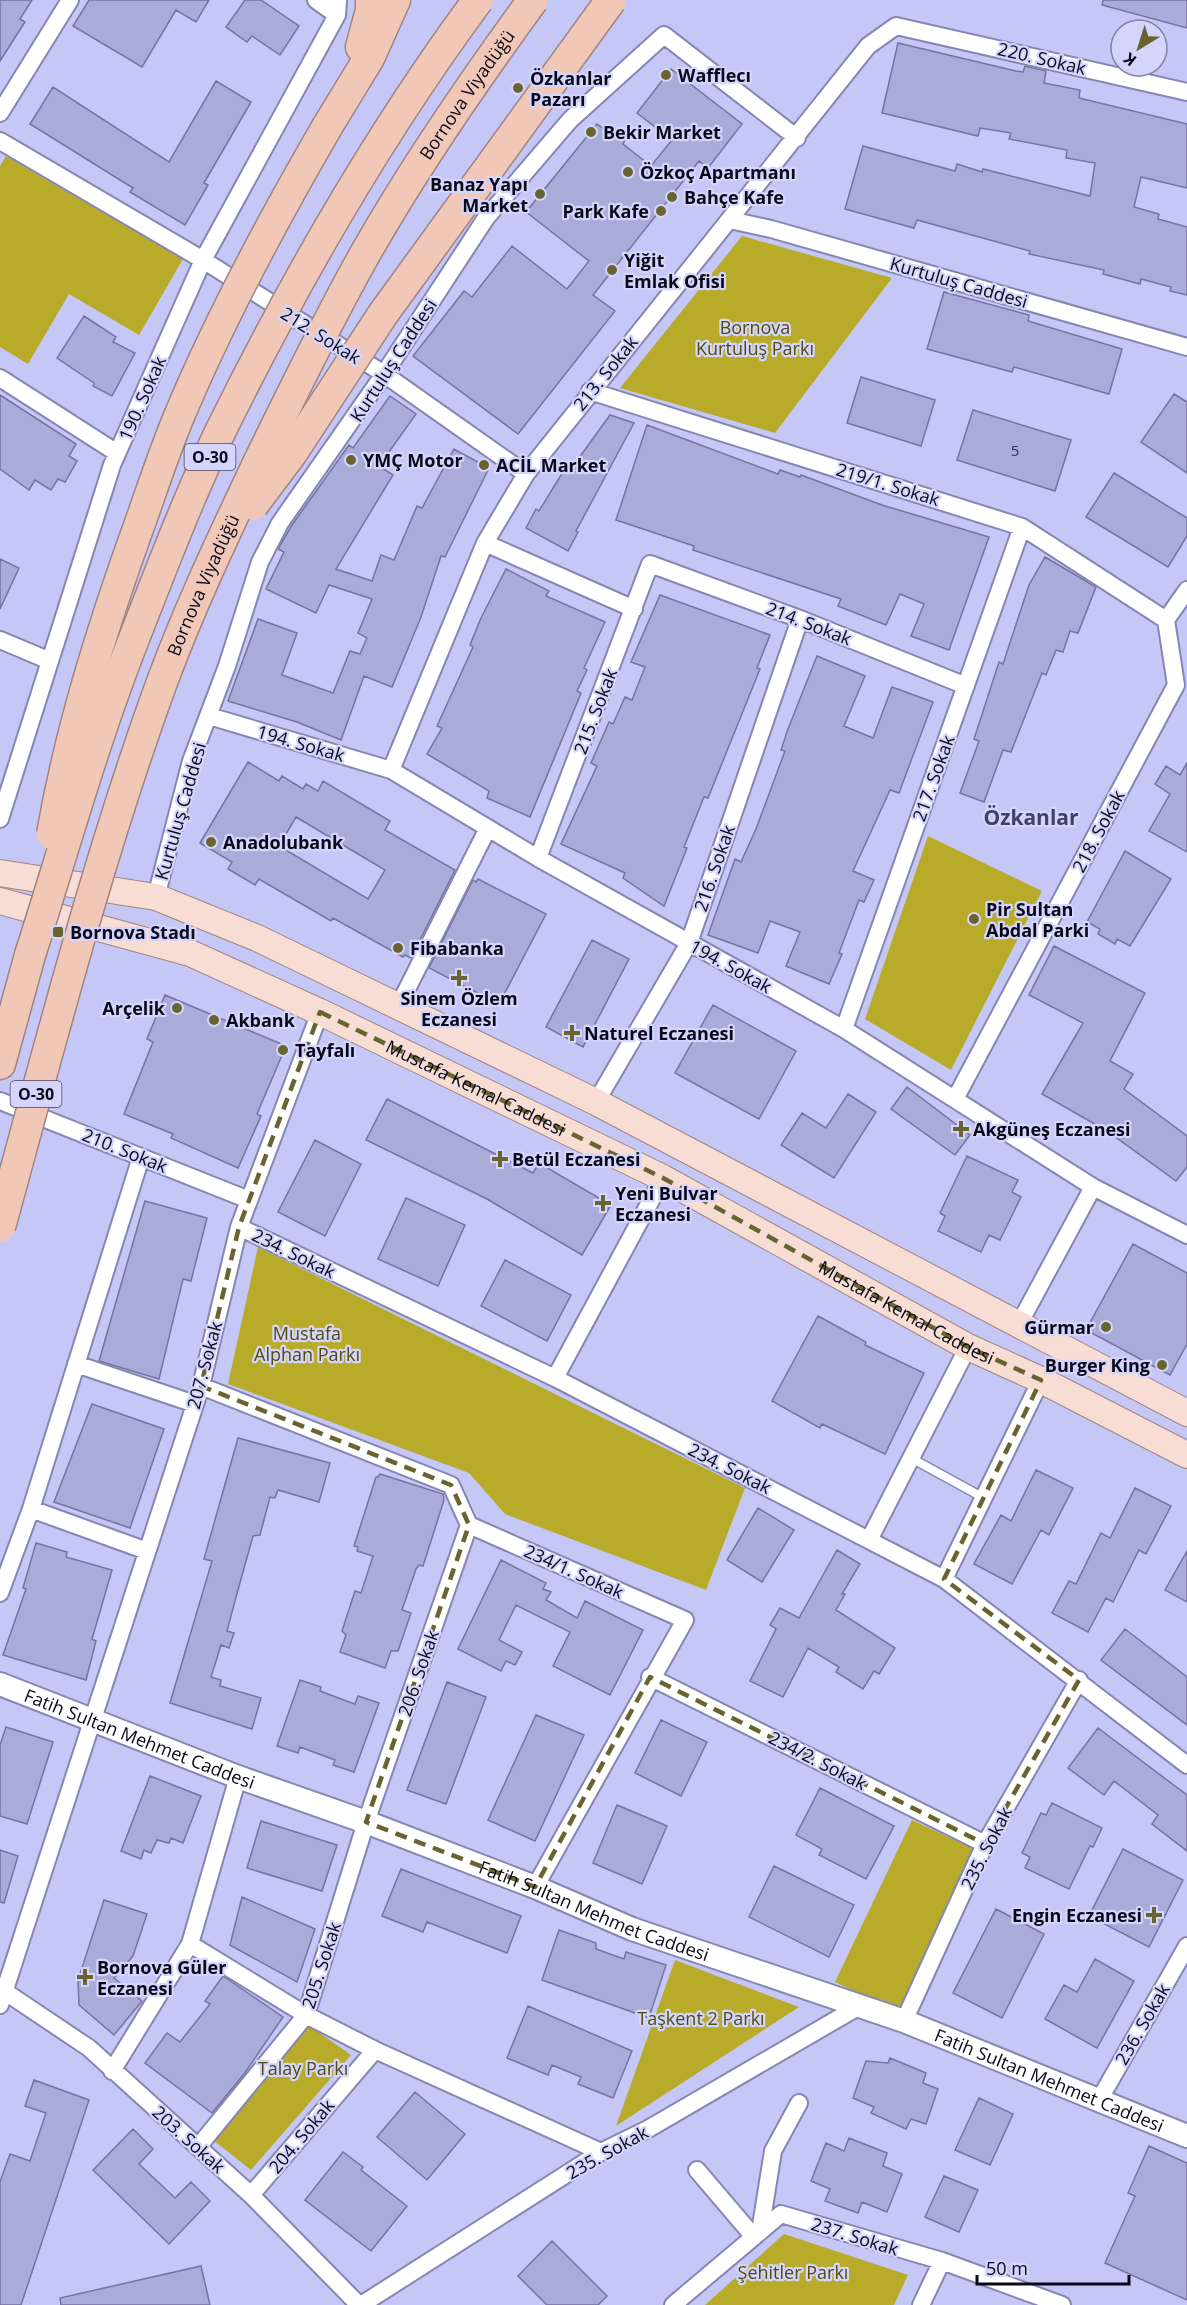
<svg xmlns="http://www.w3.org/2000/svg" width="1187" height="2305" font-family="'Open Sans',sans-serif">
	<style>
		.green { fill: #b9ab2a }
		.building { fill: #a9abd9; stroke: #7374a0; stroke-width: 1.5; fill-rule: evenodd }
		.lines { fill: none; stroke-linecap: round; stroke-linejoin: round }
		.service-casing { stroke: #8586b3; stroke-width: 11 }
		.minor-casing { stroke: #8586b3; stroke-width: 20 }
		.secondary-casing { stroke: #8586b3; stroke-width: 26 }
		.primary-casing { stroke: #a08480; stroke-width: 28 }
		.motorway-casing { stroke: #a08480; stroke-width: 33 }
		.service { stroke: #fff; stroke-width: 8 }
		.minor { stroke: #fff; stroke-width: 16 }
		.secondary { stroke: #fff; stroke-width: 22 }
		.primary { stroke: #f7ddd4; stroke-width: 26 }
		.motorway { stroke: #f1c7b7; stroke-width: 30 }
		.motorway-bridge-casing { stroke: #a08480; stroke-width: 33; stroke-linecap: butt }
		.motorway-bridge { stroke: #f1c7b7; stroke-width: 30 }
		.marked { fill: none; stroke: #696330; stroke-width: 4.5; stroke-dasharray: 12 8; stroke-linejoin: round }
		.poi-dot { fill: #696330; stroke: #d3d5fc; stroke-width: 2 }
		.labels { text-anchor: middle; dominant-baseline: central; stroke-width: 4.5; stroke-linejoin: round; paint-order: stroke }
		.number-label { font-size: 15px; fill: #323249 }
		.shield { fill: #d3d5fc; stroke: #46465d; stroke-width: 1.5 }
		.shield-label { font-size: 16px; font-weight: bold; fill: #0a0919 }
		.street-label { font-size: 18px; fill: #0a0919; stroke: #d3d5fc }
		.poi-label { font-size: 18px; font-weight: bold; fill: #0a0919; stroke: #d3d5fc; text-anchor: start }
		.park-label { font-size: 18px; fill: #524b0c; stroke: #d3d5fc }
		.quarter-label { font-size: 21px; font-weight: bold; fill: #404068; stroke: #d3d5fc }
	</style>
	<rect width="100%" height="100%" fill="#c5c7f7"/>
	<!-- green -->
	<path class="green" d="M6,156L183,259L139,335L69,294L28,364L0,347V166Z
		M742,236L892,278L775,433L620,388Z
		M928,836L1042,891L951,1070L865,1019Z
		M258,1247L745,1488L706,1590L505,1514L469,1473L228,1384Z
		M912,1820L976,1850L899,2012L835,1982Z
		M675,1960L799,2007L616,2126Z
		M304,2022L351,2055L251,2170L213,2140Z
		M784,2234L908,2275L894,2305H705Z"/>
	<!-- building -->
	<path class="building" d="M0,0H32L20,19L25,22L0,61Z
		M89,0H209L196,22L176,10L142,67L73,26Z
		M245,0H261L299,26L280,55L252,36L247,42L226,27Z
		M1103,0H1187V28L1102,5Z
		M898,43L1016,71L1023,72L1025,66L1046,71L1044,83L1080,90L1079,98L1187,124V188L1141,177L1134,207L1159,214L1158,219L1187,227V295L1170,291L1171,287L1141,279L1140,284L1103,274L1104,270L1029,254L1030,251L917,220L914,228L845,209L863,146L955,171L957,164L982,172L983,169L1090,196L1095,163L1066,158L1067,150L1009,139L1011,133L980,128L978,136L882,113Z
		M671,69L742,124L708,168L699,161L593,295L615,311L518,434L413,356L464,291L472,297L512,246L567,289L589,261L526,212L597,124L604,129L607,126L625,140L623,144L651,166L672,140L637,113Z
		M216,81L251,102L204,183L208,185L185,225L130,192L133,188L30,124L53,87L169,162Z
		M944,292L1029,315L1028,321L1122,349L1109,394L1014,367L1012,372L927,349Z
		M84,316L116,337L113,342L135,353L112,396L93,386L94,383L57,358Z
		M861,377L935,400L921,446L847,423Z
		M1174,394L1187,402V473L1141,442Z
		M0,395L76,444L69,456L77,461L65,482L58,479L51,490L35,480L29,490L0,469Z
		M390,396L416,414L379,466L393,475L336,569L372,581L381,555L394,560L417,506L422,508L454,449L489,468L445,557L441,556L421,617L392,687L364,676L341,740L297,722L228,701L258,619L297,633L282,675L333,693L350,651L360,654L367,638L358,633L372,599L329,585L316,613L266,589L284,552L278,549L292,525L349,445L353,448Z
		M973,410L1071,440L1055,491L957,460Z
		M610,415L634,423L576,531L578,532L568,551L526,528L536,509L539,511L566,467L571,469Z
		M647,425L778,474L780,470L800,477L801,475L882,505L989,537L949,650L911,636L924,604L900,594L886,625L838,606L841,599L693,550L694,546L616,520Z
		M1114,473L1187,518V536L1168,567L1086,517Z
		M1045,557L1096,587L1078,633L1070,631L1063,652L1056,650L1046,675L1042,673L1011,752L1003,750L984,802L960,793L979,741L974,739L999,662L1003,664L1029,585Z
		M0,559L19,568L0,609Z
		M506,569L549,591L546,596L605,622L584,668L587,670L577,691L581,693L530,817L487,798L489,791L427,754L442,728L437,726L473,647L470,645L481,618Z
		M660,595L770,635L757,668L760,669L708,798L704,797L684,847L687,848L664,906L623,878L625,873L561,844L597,766L591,763L609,722L613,724L625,697L632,700L645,667L631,662Z
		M817,656L865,676L844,726L873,738L892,687L933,702L899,793L890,790L853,871L874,880L864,902L859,900L839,953L842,954L829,984L786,966L800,932L770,921L758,953L708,935L735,859L741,862L756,829L785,751L781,750L788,729Z
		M248,762L279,781L282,776L303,789L306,784L318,791L323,781L390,821L385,830L455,870L411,958L405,955L403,957L333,918L331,921L259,879L255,885L228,869L232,862L200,843ZM296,817L385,870L368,899L279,846Z
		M1187,763V852L1149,831L1170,794L1155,784L1166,766L1180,775Z
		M1125,851L1171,879L1130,946L1117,939L1115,944L1098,934L1100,929L1087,922Z
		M478,879L546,914L499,1004L429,968L473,880L476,882Z
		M592,940L629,959L583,1047L546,1027Z
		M1054,946L1145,993L1110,1061L1133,1074L1124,1089L1187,1136V1167L1176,1181L1107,1131L1042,1094L1083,1023L1029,995Z
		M165,995L286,1046L257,1114L261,1116L238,1168L171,1138L173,1134L124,1114L153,1042L147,1039Z
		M713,1005L796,1051L759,1119L675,1073Z
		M907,1087L970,1135L955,1155L891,1109Z
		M848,1094L876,1112L834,1178L781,1145L802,1113L826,1128Z
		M387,1099L533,1173L539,1163L611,1205L582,1255L487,1199L366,1140Z
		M315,1140L361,1164L325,1236L278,1212Z
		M967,1156L1018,1180L1012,1192L1021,1197L1000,1240L989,1235L981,1252L938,1231L945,1216L940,1213Z
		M406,1198L465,1225L438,1286L378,1259Z
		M145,1201L207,1218L191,1281L183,1279L159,1379L99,1361Z
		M1133,1244L1187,1273V1344L1170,1375L1086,1330Z
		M505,1260L571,1295L547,1341L481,1306Z
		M818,1316L866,1342L865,1345L924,1373L885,1454L822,1424L820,1428L772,1401Z
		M92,1404L164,1429L130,1528L54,1502Z
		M238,1438L330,1463L319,1502L278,1490L275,1498L270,1497L260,1535L253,1536L236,1597L227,1631L234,1633L229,1648L221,1645L211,1677L221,1680L220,1686L261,1698L252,1729L170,1703L212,1561L204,1559Z
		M1036,1470L1073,1488L1049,1535L1041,1530L1012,1584L974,1564L1001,1515L1011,1521Z
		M380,1474L443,1494L444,1500L423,1566L419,1565L416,1569L402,1610L411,1613L398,1651H391L385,1668L340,1652L346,1635L342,1631L355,1591L361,1593L373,1556L357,1551L358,1547L354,1546L376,1477H378Z
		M1135,1488L1171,1506L1146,1554L1139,1550L1113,1602L1106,1598L1088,1632L1052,1613L1069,1581L1076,1584L1101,1533L1110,1538Z
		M758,1508L794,1530L762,1582L727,1560Z
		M36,1543L67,1552L66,1557L112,1570L92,1639L96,1641L86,1680L3,1655L26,1589L23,1588Z
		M837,1550L860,1564L842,1594H845L836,1610L895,1648L879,1674L874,1671L863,1689L836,1672L839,1667L808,1648L783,1697L750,1681L776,1629L770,1625L780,1608L799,1618Z
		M1187,1551V1602L1165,1590Z
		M501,1560L546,1583L543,1589L551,1592L546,1600L577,1618L585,1601L643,1630L610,1695L553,1666L570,1632L516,1605L499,1640L522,1652L515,1665L506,1661L501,1671L458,1649Z
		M1125,1629L1187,1677V1725L1101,1660Z
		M300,1680L321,1687L320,1691L349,1702L355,1704L358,1696L379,1703L354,1772L333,1765L335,1760L300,1747L298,1753L277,1746Z
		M447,1682L486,1697L446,1804L407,1790Z
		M536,1715L584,1735L535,1841L488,1820Z
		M661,1720L707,1742L681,1796L635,1773Z
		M6,1727L53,1742L27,1824L0,1816V1745Z
		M1098,1728L1187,1795V1851L1152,1824L1158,1815L1114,1781L1104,1795L1068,1768Z
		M150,1776L201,1796L183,1843L171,1838L169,1843L157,1840L151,1853L144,1850L141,1859L121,1851Z
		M820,1788L894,1826L866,1879L819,1855L822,1849L796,1835Z
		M1052,1803L1102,1828L1093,1847L1090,1846L1069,1889L1025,1868L1030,1857L1022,1853L1041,1813L1046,1815Z
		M617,1805L667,1826L642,1884L593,1863Z
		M261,1821L337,1845L322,1891L247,1868Z
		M1123,1849L1183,1880L1149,1947L1089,1916Z
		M0,1850L18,1856L4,1903L0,1902Z
		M774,1866L854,1905L829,1957L749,1917Z
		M401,1869L521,1916L507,1953L427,1922L423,1932L382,1916Z
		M242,1897L315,1929L297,1982L230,1945Z
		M104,1900L147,1914L133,1956L114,1978L142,2001L114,2035L79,2005L78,1980Z
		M996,1909L1044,1934L1002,2018L953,1993Z
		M559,1930L596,1943V1949L624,1959L626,1952L666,1965L649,2018L542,1980Z
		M1095,1959L1134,1981L1097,2048L1045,2019L1064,1985L1077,1992Z
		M223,1976L283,2017L244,2074L212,2113L145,2063L167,2033L180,2042L210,2004L205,2001Z
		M528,2006L632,2051L613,2098L578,2084L581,2077L552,2065L548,2075L507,2058Z
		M890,2058L926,2073L923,2083L938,2089L926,2124L911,2119L906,2129L871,2113L874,2107L853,2098L866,2061L888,2063Z
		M34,2080L89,2100L21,2305H0V2182L10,2154L30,2161L46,2113L25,2106Z
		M415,2092L465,2134L427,2180L377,2137Z
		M979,2098L1013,2114L990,2165L955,2150Z
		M133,2129L153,2149L139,2164L175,2198L191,2182L210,2201L169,2244L93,2170Z
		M849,2138L887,2153L883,2166L902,2174L887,2212L862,2202L858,2213L825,2201L830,2189L811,2181L826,2143L844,2151Z
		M1149,2146L1187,2163V2300L1105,2263L1135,2196L1128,2193Z
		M343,2152L363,2167L361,2170L407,2206L371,2251L305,2200Z
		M944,2176L978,2190L959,2232L925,2217Z
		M552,2241L607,2296L598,2305H547L518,2276Z
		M201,2266L210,2305H61L60,2298Z"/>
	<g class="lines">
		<!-- service casing -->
		<g class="service-casing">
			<path id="service" d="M911,1458L984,1498"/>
		</g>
		<!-- minor casing -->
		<g class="minor-casing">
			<path id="minor" d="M316,0L337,15
				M0,113L70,0
				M0,141L203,260L384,374L526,474
				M730,220L771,229L1187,347
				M0,378L117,453
				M590,391L1022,527L1166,620
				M485,543L634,609
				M1166,620L1187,590
				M0,640L50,661
				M209,716L391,770L538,858L844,1029L1093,1187L1018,1326
				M391,770L485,543L526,474L868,46L896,26L1187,92
				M0,819L112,465L203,260L337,15L338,0
				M538,858L650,564L800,619L966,686
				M156,897L191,761L227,666L260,562L280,523L384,374L486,218L570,120L664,35L797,138
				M398,1007L488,828
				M844,1029L1022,527
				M955,1099L1176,685L1166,620
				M0,1101L249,1200
				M596,1102L689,943L800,619
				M1093,1187L1187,1235
				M239,1227L555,1378L944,1579L1187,1765
				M76,1364L195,1404
				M555,1378L663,1178
				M201,1386L451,1485L469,1525L685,1620L535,1887
				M31,1509L147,1551
				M869,1540L968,1347
				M944,1579L1041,1380
				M0,1593L31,1509L141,1157
				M650,1677L985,1844
				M190,1944L238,1777
				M4,1991L89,2048L251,2195L359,2305
				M0,2005L201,1386L239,1227L320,1012
				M904,2021L985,1844L1079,1680
				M112,2071L190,1944L306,2015L375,2050L601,2152
				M1098,2102L1187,1946
				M198,2147L306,2015L366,1822L469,1525
				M697,2170L754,2237
				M251,2195L375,2050
				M760,2232L773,2151L799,2103
				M361,2305L601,2152L648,2129L858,2007
				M673,2305L781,2214L942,2261L1062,2305
				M921,2305L942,2261"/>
		</g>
		<!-- secondary casing -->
		<g class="secondary-casing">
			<g id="secondary">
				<path id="s1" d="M0,1684L238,1777L366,1822L535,1887L632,1929L904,2021L1187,2136"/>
			</g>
		</g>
		<!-- primary casing -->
		<g class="primary-casing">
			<g id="primary">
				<path d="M0,873L156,897L257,938L596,1102L1187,1413"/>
				<path id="s2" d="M0,901L190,953L320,1012L663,1178L968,1347L1041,1380L1187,1455"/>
			</g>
		</g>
		<!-- motorway casing -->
		<g class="motorway-casing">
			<path id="motorway" d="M361,47L371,10V0
				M327,127L369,58L395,0
				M0,1064L30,955"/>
		</g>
		<!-- service -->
		<use href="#service" class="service"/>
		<!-- minor -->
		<use href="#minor" class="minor"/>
		<!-- secondary -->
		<use href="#secondary" class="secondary"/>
		<!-- primary -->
		<use href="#primary" class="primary"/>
		<!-- motorway -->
		<use href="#motorway" class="motorway"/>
		<!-- motorway-bridge casing -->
		<g class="motorway-bridge-casing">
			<g id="motorway-bridge">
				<path d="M253,505L292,453L383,314L611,0"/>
				<path d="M52,834C70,732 100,635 135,537C150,496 163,454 180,414C222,314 273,220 327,127"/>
				<path d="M30,955C64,849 94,740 135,636C162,567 189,496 221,430C295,280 379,134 478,0"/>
				<path id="s3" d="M0,1227C50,1045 97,860 162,682C190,606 225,533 260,459C294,390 327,321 365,254C415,166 473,82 533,0"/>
			</g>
		</g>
		<!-- motorway-bridge -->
		<use href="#motorway-bridge" class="motorway-bridge"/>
	</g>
	<!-- marked area -->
	<path class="marked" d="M320,1012L663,1178L968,1347L1041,1380L944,1579L1079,1680L985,1844L650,1677L535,1887L366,1822L469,1525L451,1485L201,1386L239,1227Z"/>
	<!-- markers -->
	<g class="poi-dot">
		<circle cx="666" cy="75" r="6"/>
		<circle cx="518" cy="88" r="6"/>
		<circle cx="591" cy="132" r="6"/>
		<circle cx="628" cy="172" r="6"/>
		<circle cx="540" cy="194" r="6"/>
		<circle cx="672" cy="197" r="6"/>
		<circle cx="661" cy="211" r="6"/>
		<circle cx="612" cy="270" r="6"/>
		<circle cx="351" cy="460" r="6"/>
		<circle cx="484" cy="465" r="6"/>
		<circle cx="211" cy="842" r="6"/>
		<circle cx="974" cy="919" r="6"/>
		<rect x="52" y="926" width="12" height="12" rx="3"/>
		<circle cx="398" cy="948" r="6"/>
		<path d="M456 969h6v6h6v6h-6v6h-6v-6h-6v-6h6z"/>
		<circle cx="177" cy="1008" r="6"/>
		<circle cx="214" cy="1020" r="6"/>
		<path d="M569 1024h6v6h6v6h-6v6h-6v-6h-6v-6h6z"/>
		<circle cx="283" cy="1050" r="6"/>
		<path d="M958 1120h6v6h6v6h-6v6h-6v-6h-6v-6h6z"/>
		<path d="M497 1150h6v6h6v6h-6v6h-6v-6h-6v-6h6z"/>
		<path d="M600 1194h6v6h6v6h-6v6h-6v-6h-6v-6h6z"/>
		<circle cx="1106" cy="1327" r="6"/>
		<circle cx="1162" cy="1365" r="6"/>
		<path d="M1151 1906h6v6h6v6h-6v6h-6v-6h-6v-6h6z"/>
		<path d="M82 1968h6v6h6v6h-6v6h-6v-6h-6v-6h6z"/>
	</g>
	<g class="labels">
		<!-- number labels -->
		<g class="number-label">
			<text x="1015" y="450">5</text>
		</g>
		<!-- shield labels -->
		<g class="shield">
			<rect x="184.5" y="444" width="51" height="26" rx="4.5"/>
			<rect x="10.5" y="1081" width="51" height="26" rx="4.5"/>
		</g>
		<g class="shield-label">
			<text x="210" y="457">O-30</text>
			<text x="36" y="1094">O-30</text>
		</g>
		<!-- street labels -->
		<g class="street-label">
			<text transform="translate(1042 58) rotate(13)">220. Sokak</text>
			<text stroke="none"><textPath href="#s3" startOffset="1232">Bornova Viyadüğü</textPath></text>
			<text transform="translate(959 282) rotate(16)">Kurtuluş Caddesi</text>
			<text transform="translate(321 335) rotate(32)">212. Sokak</text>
			<text transform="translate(393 360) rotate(-57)">Kurtuluş Caddesi</text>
			<text transform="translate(605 373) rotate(-51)">213. Sokak</text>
			<text transform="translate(142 398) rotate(-66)">190. Sokak</text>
			<text transform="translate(888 484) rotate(17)">219/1. Sokak</text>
			<text stroke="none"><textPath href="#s3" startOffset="674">Bornova Viyadüğü</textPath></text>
			<text transform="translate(809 623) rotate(21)">214. Sokak</text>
			<text transform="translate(595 711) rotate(-69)">215. Sokak</text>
			<text transform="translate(301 743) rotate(16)">194. Sokak</text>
			<text transform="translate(933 778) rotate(-70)">217. Sokak</text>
			<text transform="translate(180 811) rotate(-74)">Kurtuluş Caddesi</text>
			<text transform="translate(1098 831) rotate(-62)">218. Sokak</text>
			<text transform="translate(714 868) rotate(-71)">216. Sokak</text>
			<text transform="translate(731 966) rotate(29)">194. Sokak</text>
			<text stroke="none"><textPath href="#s2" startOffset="513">Mustafa Kemal Caddesi</textPath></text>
			<text transform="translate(125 1150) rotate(22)">210. Sokak</text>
			<text transform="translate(294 1253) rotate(26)">234. Sokak</text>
			<text stroke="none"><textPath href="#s2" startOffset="999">Mustafa Kemal Caddesi</textPath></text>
			<text transform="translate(204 1365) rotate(-75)">207. Sokak</text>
			<text transform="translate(730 1468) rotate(27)">234. Sokak</text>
			<text transform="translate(574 1571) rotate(24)">234/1. Sokak</text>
			<text transform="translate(418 1673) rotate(-71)">206. Sokak</text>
			<text stroke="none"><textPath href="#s1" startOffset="150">Fatih Sultan Mehmet Caddesi</textPath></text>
			<text transform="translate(818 1760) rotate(27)">234/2. Sokak</text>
			<text transform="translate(986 1848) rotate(-63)">235. Sokak</text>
			<text stroke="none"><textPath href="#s1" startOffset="636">Fatih Sultan Mehmet Caddesi</textPath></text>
			<text transform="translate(321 1965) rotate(-72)">205. Sokak</text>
			<text transform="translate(1142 2024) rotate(-60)">236. Sokak</text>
			<text stroke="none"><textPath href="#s1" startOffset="1122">Fatih Sultan Mehmet Caddesi</textPath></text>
			<text transform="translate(301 2136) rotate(-50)">204. Sokak</text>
			<text transform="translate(189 2139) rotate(42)">203. Sokak</text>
			<text transform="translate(607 2152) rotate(-29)">235. Sokak</text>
			<text transform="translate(855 2236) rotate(17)">237. Sokak</text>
		</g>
		<!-- poi labels -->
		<g class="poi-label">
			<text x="678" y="75">Wafflecı</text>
			<text x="530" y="78">Özkanlar<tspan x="530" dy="21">Pazarı</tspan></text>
			<text x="603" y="132">Bekir Market</text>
			<text x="640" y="172">Özkoç Apartmanı</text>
			<text x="528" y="184" text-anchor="end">Banaz Yapı<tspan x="528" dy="21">Market</tspan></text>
			<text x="684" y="197">Bahçe Kafe</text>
			<text x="649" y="211" text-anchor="end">Park Kafe</text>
			<text x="624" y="260">Yiğit<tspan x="624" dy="21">Emlak Ofisi</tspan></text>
			<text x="363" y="460">YMÇ Motor</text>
			<text x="496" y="465">ACİL Market</text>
			<text x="223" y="842">Anadolubank</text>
			<text x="986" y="909">Pir Sultan<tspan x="986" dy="21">Abdal Parki</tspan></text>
			<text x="70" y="932">Bornova Stadı</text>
			<text x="410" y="948">Fibabanka</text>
			<text x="459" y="998" text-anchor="middle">Sinem Özlem<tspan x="459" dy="21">Eczanesi</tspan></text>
			<text x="165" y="1008" text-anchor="end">Arçelik</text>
			<text x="226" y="1020">Akbank</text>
			<text x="584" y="1033">Naturel Eczanesi</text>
			<text x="295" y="1050">Tayfalı</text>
			<text x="973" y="1129">Akgüneş Eczanesi</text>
			<text x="512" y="1159">Betül Eczanesi</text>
			<text x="615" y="1193">Yeni Bulvar<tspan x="615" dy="21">Eczanesi</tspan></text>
			<text x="1094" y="1327" text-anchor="end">Gürmar</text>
			<text x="1150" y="1365" text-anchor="end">Burger King</text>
			<text x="1142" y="1915" text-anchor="end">Engin Eczanesi</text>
			<text x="97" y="1967">Bornova Güler<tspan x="97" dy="21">Eczanesi</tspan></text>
		</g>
		<!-- park labels -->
		<g class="park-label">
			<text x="755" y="327">Bornova<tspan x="755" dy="21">Kurtuluş Parkı</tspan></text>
			<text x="307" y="1333">Mustafa<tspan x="307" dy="21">Alphan Parkı</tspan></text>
			<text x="701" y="2018">Taşkent 2 Parkı</text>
			<text x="303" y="2068">Talay Parkı</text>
			<text x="793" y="2272">Şehitler Parkı</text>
		</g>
		<!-- quarter labels -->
		<g class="quarter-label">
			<text x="1031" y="817">Özkanlar</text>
		</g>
	</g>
	<!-- north arrow -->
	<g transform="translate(1139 48) rotate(218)"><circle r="28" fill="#d3d5fc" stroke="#8383a1" stroke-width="1.5"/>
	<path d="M0-4.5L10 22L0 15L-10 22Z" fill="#696330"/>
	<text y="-9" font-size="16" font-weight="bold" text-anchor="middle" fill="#0a0919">K</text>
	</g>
	<!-- scale -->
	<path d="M977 2275v9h152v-9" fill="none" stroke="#0a0919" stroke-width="3"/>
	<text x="986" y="2275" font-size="18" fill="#0a0919" stroke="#d3d5fc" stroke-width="4.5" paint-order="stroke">50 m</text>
</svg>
